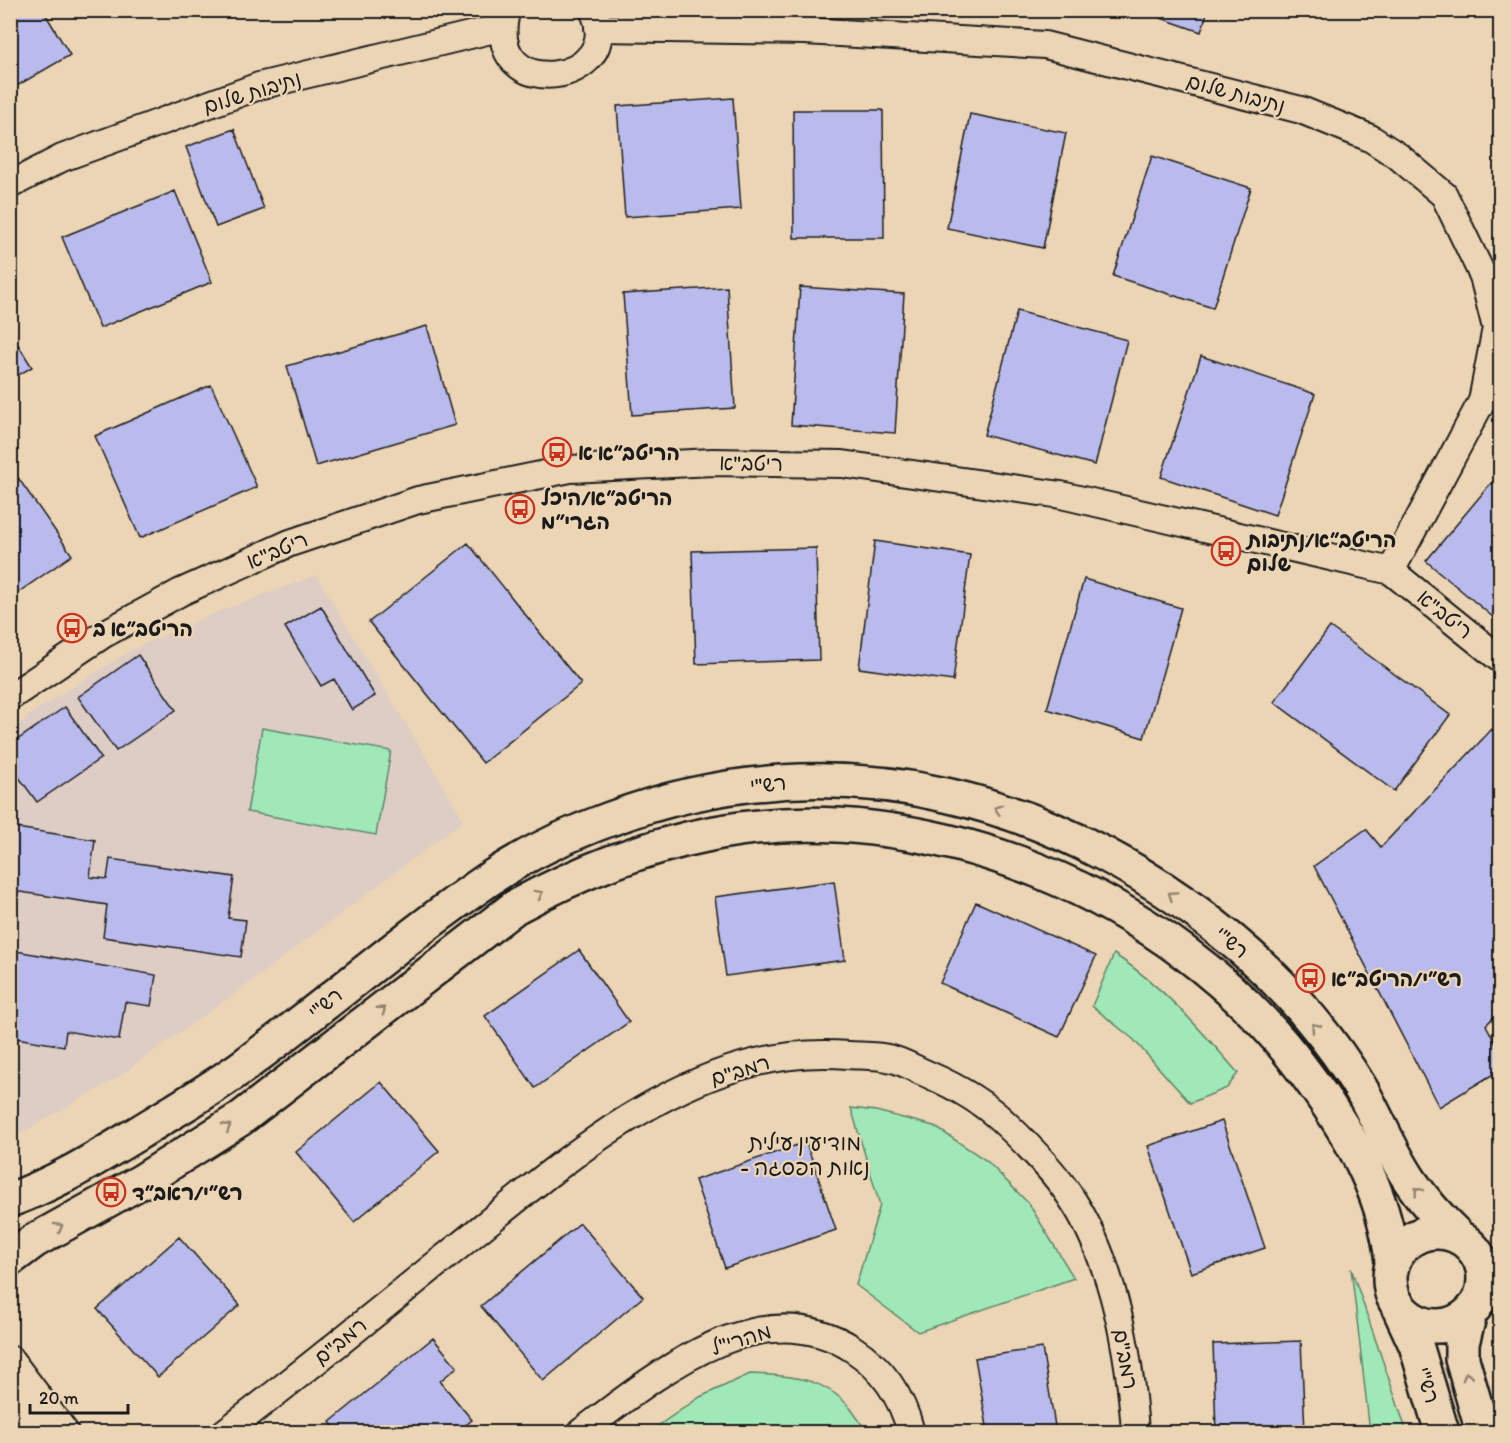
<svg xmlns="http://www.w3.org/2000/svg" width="1511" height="1443" font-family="Itim,'Playpen Sans Hebrew',sans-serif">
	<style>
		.built { fill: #ddcdc5 }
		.green { fill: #a0e8b7; stroke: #5e826a; stroke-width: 1.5 }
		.building { fill: #babbed; stroke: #1c1c1c; stroke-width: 1.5 }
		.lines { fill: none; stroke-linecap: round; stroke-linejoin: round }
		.minor-casing { stroke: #1c1c1c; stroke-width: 30 }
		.tertiary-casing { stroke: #1c1c1c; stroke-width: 38 }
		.minor { stroke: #ecd5b4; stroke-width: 26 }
		.tertiary { stroke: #ecd5b4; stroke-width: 33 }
		.oneway { stroke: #8e8270 }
		.labels { text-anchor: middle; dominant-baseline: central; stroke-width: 4.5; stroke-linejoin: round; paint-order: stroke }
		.street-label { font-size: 21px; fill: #1c1c1c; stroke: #ecd5b4 }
		.poi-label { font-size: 21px; font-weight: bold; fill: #1c1c1c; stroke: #ecd5b4; text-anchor: start }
		.neighbourhood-label { font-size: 22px; fill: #1c1c1c; stroke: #ecd5b4 }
	</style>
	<rect width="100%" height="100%" fill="#ecd5b4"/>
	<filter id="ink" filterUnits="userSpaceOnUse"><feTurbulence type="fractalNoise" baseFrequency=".0167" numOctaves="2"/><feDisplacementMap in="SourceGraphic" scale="12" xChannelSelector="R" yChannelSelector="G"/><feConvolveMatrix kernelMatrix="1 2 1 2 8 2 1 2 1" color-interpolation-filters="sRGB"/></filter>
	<g filter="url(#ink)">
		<!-- built -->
		<path class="built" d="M316,575L464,820L248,984L112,1081L11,1139V731L38,709L131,650L212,614Z"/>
		<!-- green -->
		<path class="green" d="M262,728L391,751L376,835L247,812Z
			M1114,954C1163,986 1201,1030 1238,1073L1227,1088L1190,1103L1133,1039L1092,1006Z
			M851,1108L876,1111L934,1126L987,1161L1029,1204L1074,1278L918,1332L856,1285L880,1205Z
			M1351,1268L1407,1432H1370Z
			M750,1374C789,1375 825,1377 851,1409C856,1417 863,1424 866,1432H649L700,1397Z"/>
		<!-- building -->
		<path class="building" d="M10,10H43L70,55L10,90Z
			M1138,10H1208L1201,32Z
			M733,98L741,209L625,217L617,106Z
			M793,110H883L884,238H794Z
			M970,114L1066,133L1043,248L947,228Z
			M234,129L264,209L216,227L186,147Z
			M1152,156L1251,188L1213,308L1113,276Z
			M175,191L212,282L100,328L62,237Z
			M727,287L735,408L632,415L623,294Z
			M800,287L904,294L895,433L791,425Z
			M1017,311L1127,340L1095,465L984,435Z
			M427,326L455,425L316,466L287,366Z
			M10,332L32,367L10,380Z
			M1201,356L1315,394L1275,515L1161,477Z
			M211,385L257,487L140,538L95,436Z
			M14,472L72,555L10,598V474Z
			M1492,482L1500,489V623L1426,561Z
			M875,541L970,555L953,681L859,668Z
			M468,543L581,684L483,763L369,622Z
			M816,548L819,660L696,664L692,551Z
			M1084,579L1181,608L1144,738L1047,709Z
			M321,606L375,696L352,710L334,679L321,686L285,627Z
			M1330,627L1450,715L1394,791L1274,702Z
			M138,655L176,710L116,751L78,697Z
			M65,707L101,758L37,802L10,765V745Z
			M1492,729L1500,737V1011L1486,1025L1500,1052V1070L1439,1107L1314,866L1366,829L1381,847Z
			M10,827L95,840L90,877L107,879L110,859L234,877L228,918L246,920L241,957L103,937L107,905L14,891L10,914Z
			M834,881L845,960L726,976L715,897Z
			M976,902L1096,956L1059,1037L940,983Z
			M10,950L156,975L151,1006L125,1002L119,1040L66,1031L64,1046L10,1037Z
			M579,950L629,1022L535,1088L485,1016Z
			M381,1082L439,1151L354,1222L296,1152Z
			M1222,1121L1265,1248L1191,1273L1148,1146Z
			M806,1142L836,1230L725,1268L695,1180Z
			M580,1223L643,1297L543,1381L481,1306Z
			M179,1237L240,1305L158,1377L97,1309Z
			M433,1338L457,1367L440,1381L472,1420L457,1432H338L330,1422Z
			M1301,1341L1305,1432H1216L1213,1344Z
			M1042,1348L1056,1432H988L975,1358Z"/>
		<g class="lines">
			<!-- minor casing -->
			<g class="minor-casing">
				<path id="minor" d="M506,12C483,107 629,84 593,10
					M598,28L805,31L1045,45L1301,110L1370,138L1398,156L1444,195L1483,276L1496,328L1482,401L1391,571
					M10,185L62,158L259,86L503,27
					M10,697L104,634L181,592L290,543L418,500L570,469L713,462L842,464L1061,495L1391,571L1500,659
					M1484,1271L1500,1264
					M10,1359L65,1432
					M10,1400L33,1432
					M225,1432C304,1373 381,1308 459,1246C567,1159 698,1041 848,1055C862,1056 878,1055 892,1059C904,1062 915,1069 927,1074C955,1086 985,1103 1007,1125C1029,1146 1053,1170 1070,1196C1114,1261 1130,1356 1135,1432
					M581,1432C655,1376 759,1288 853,1349C884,1369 902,1397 911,1432"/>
			</g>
			<!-- tertiary casing -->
			<g class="tertiary-casing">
				<path id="tertiary" d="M10,1200C55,1184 95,1159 135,1135C172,1112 211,1090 246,1064C329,1003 407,935 492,877C528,853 569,834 610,819C838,734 1069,796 1248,954C1290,991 1332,1040 1361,1089C1378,1119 1391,1153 1411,1182C1424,1201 1440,1219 1457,1235
					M1390 1279a47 47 0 1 1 94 0a47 47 0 1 1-94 0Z
					M10,1259L34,1241L142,1181L240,1119L515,907C577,873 640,848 710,834C924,791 1174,896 1303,1070C1346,1127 1385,1190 1392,1262
					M1398,1306L1416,1345L1442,1432
					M1470,1313L1462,1343V1359L1483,1432"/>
			</g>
			<!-- minor -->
			<use href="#minor" class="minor"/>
			<!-- tertiary -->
			<use href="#tertiary" class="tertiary"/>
		</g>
		<!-- one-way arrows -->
		<defs><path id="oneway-chevron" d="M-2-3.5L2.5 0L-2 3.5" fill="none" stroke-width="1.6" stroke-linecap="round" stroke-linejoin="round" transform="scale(1.5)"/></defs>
		<g class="oneway">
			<use href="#oneway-chevron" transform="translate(998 809) rotate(-164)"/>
			<use href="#oneway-chevron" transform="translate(539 894) rotate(-29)"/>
			<use href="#oneway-chevron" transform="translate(1172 895) rotate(-145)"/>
			<use href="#oneway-chevron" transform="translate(382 1010) rotate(-38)"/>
			<use href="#oneway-chevron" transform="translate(1315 1027) rotate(-130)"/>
			<use href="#oneway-chevron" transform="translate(227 1127) rotate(-32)"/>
			<use href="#oneway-chevron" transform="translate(1418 1191) rotate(-128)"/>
			<use href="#oneway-chevron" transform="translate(59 1227) rotate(-29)"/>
			<use href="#oneway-chevron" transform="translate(1467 1376) rotate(-106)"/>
		</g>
	</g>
	<!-- icons -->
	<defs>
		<g id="bus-ring" transform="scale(1.5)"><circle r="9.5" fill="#ecd5b4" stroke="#c8321e" stroke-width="1.5"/><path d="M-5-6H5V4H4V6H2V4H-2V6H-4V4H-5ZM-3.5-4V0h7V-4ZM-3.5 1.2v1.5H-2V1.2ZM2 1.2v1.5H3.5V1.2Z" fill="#c8321e"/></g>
	</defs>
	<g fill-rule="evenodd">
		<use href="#bus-ring" x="557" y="452"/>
		<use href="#bus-ring" x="520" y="509"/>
		<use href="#bus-ring" x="1226" y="551"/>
		<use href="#bus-ring" x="72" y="628"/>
		<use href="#bus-ring" x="1310" y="978"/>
		<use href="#bus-ring" x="111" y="1192"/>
	</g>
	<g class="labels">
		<!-- street labels -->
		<g class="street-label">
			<text transform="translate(252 92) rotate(-17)">נתיבות שלום</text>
			<text transform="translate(1236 93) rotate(15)">נתיבות שלום</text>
			<text transform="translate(751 463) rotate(1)">ריטב"א</text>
			<text transform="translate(277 550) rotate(-23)">ריטב"א</text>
			<text transform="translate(1445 614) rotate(39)">ריטב"א</text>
			<text transform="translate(768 784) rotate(-6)">רש"י</text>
			<text transform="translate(1232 942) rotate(40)">רש"י</text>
			<text transform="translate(325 1003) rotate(-39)">רש"י</text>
			<text transform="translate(740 1070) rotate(-17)">רמב"ם</text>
			<text transform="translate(741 1339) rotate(-17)">מהרי"ל</text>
			<text transform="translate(340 1341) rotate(-39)">רמב"ם</text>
			<text transform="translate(1126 1359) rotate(80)">רמב"ם</text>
			<text transform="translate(1428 1385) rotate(73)">רש"י</text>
		</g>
		<!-- poi labels -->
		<g class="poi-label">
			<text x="578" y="452">הריטב״א א</text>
			<text x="541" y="497">הריטב״א/היכל<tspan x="541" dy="24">הגרי״מ</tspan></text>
			<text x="1247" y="539">הריטב״א/נתיבות<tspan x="1247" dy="24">שלום</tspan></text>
			<text x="93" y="628">הריטב״א ב</text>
			<text x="1331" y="978">רש״י/הריטב״א</text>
			<text x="132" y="1192">רש״י/ראב״ד</text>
		</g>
		<!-- neighbourhood labels -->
		<g class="neighbourhood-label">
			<text x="805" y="1142">מודיעין עילית<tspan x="805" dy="25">- נאות הפסגה</tspan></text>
		</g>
	</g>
	<!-- margin -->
	<rect width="1511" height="1443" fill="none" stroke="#ecd5b4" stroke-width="36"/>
	<rect x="18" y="18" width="1475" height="1407" fill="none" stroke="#1c1c1c" stroke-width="2" filter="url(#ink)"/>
	<!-- scale -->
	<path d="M30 1404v9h98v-9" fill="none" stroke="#1c1c1c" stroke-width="3"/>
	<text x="39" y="1404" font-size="18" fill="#1c1c1c" stroke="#ecd5b4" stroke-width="4.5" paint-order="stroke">20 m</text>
</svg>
